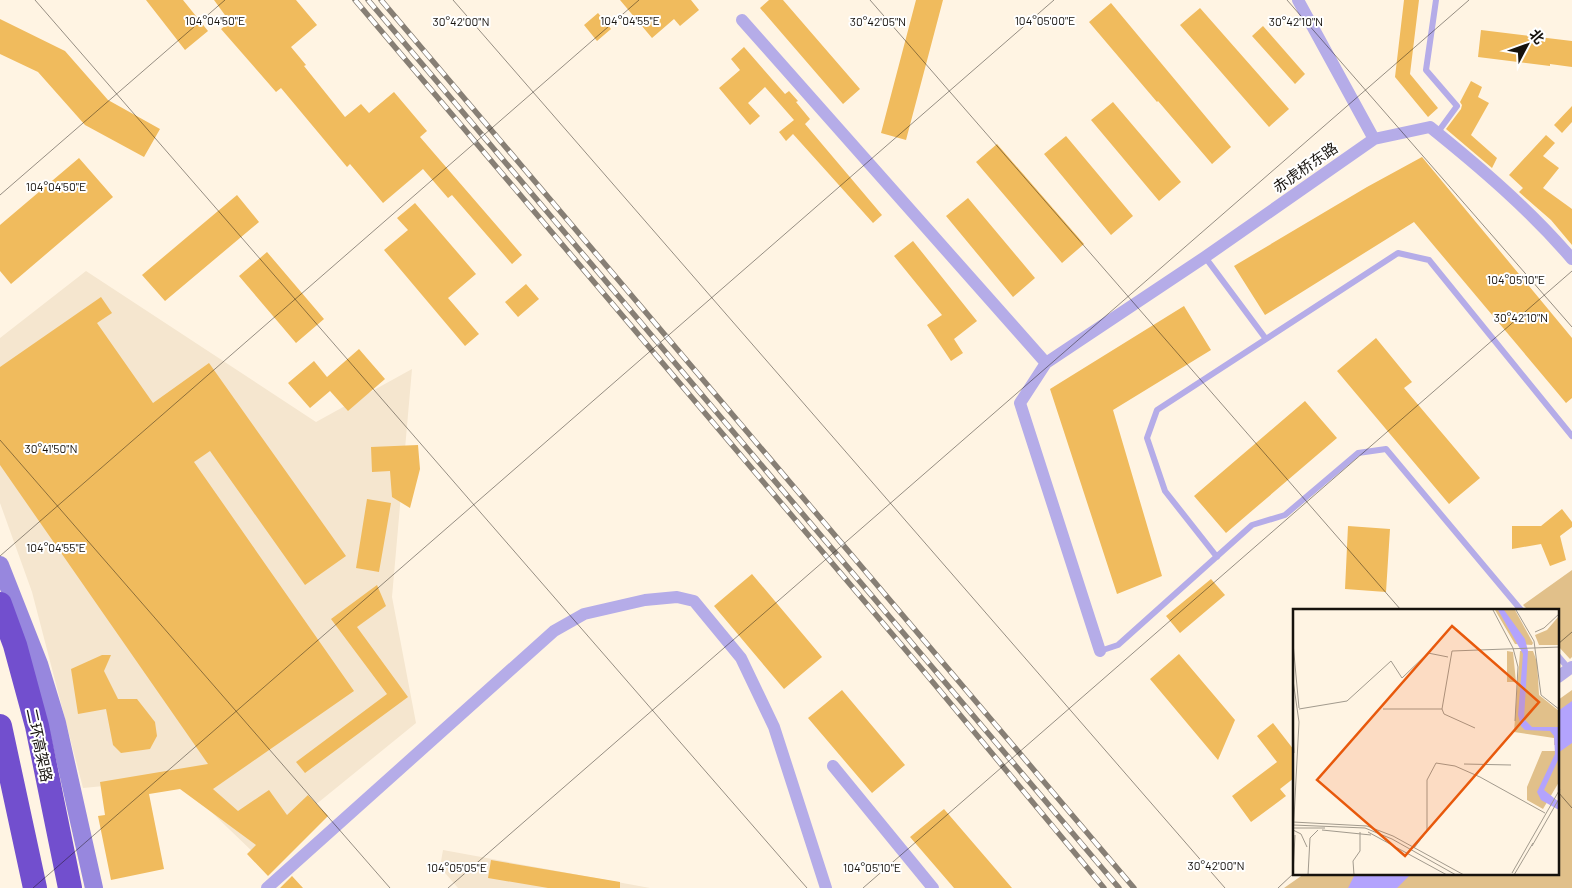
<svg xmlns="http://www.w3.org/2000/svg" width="1572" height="888" font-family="Barlow,'Noto Sans SC',sans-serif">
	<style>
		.built { fill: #f5e6cf }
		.green { fill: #e1c08a }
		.water { fill: #b3a3fd }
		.building { fill: #f0bb5d }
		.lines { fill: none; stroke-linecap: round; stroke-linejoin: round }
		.lane { stroke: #b5ace8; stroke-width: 6 }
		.street { stroke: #b5ace8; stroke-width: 12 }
		.secondary { stroke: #9787de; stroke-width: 18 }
		.highway { stroke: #724fce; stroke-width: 24 }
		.rail-casing { stroke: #877f75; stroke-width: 5.5 }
		.rail { stroke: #fff; stroke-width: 4; stroke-dasharray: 11; stroke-linecap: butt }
		.ticks { fill: none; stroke: #16120d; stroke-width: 1; stroke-opacity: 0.45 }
		.labels { text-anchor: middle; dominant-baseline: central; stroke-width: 4; stroke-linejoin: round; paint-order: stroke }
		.street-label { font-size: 15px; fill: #16120d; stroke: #fff }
		.inset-road { fill: none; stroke: #a29a8d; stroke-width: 1 }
		.view { fill: #e8590c; fill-opacity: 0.15; stroke: #e8590c; stroke-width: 2.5 }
		.inset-edge { fill: none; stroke: #16120d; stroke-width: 2.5 }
		.ticks-label { font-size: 12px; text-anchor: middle; fill: #16120d; stroke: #fff; stroke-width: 4; stroke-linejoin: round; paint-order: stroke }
	</style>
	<rect width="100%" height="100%" fill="#fff4e3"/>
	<!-- built -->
	<path class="built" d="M86,271L316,422L412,369L392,597L416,723L255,854L177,779L83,788L32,592L0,503V338Z
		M443,850L650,888H458L440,867Z"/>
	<!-- green -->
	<path class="green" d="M1572,570V657L1570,659L1558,646V610H1528L1523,605Z
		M1572,690V888H1284L1304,874H1558V700Z"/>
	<!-- water -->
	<path class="water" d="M1572,701V743L1558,753V711Z
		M1355,874H1411L1397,888H1348Z"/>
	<!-- building -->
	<path class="building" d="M146,0H183L208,31L185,50Z
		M214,0H296L317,25L291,47L306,65L304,66L345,117L361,104L369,113L394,92L427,131L420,137L522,255L512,264L452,195L448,198L423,169L383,203L350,164L347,167L281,88L276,92L221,29L230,22Z
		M620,0H691L699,10L680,26L674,19L652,38Z
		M769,0H783L860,89L843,104L760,8Z
		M916,0H943L906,140L881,133Z
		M1404,0H1419L1410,74L1438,108L1428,117L1395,77Z
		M1111,3L1231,147L1212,164L1158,101L1157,102L1089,22Z
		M1200,8L1289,109L1269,127L1180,25Z
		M598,13L611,29L597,41L584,25Z
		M0,19L65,51L108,100L160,129L144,157L85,125L38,72L0,54Z
		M1263,26L1305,74L1295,84L1252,36Z
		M1481,30L1572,41V67L1550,64V66L1478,57Z
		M744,47L785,94L789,91L798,101L796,102L810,119L805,124L882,215L873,223L793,134L786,141L779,132L794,120L765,87L748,103L760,116L750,125L719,88L740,70L731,59Z
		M1471,81L1482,87L1478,97L1489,103L1471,135L1497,158L1492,168L1446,129L1461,109L1462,105L1460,102Z
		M1113,102L1181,182L1159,201L1091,120Z
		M1572,106V122L1562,133L1554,125Z
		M1546,135L1555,143L1543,156L1559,168L1543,188L1572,209V245L1551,220L1519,192L1523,188L1509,175Z
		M1066,136L1133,216L1111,235L1044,154Z
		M997,144L1084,244L1062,263L976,162Z
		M1422,157L1470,215L1469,217L1470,215L1572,338V398L1566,403L1414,222L1265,315L1234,266L1367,187Z
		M79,158L113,197L11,284L0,271V225Z
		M237,195L259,222L165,301L142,275Z
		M968,198L1035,278L1013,297L946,216Z
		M415,203L476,274L448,298L479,334L465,346L384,250L408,230L397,218Z
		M913,241L977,321L954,339L963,353L951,361L927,325L942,315L894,256Z
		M267,252L324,319L296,343L239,276Z
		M526,284L539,299L518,317L505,302Z
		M101,297L112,313L97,323L153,403L209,363L346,556L305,585L210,451L194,462L354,691L213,789L238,811L269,790L287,815L308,795L328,816L268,876L247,854L256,845L180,789L149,794L164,869L111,880L98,816L105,815L100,782L208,764L0,465V367Z
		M1184,306L1211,350L1113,410L1162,576L1117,594L1050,389Z
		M1376,338L1412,382L1404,388L1480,478L1449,504L1337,371Z
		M359,349L385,379L348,411L330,391L310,408L288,383L314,361L327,377Z
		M1305,401L1337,438L1226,533L1194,496Z
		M418,445L420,469L410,508L392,497L390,471L372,472L371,447Z
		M367,499L391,503L379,572L356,568Z
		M1562,509L1572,522V527L1560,536L1566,560L1550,566L1541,544L1512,549V526H1541Z
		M1348,526L1390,529L1386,592L1345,589Z
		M752,574L822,657L784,689L714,606Z
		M1211,579L1225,595L1180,633L1166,616Z
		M377,585L386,606L357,627L408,697L305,773L296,762L387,694L331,619Z
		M1179,654L1235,720L1218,760L1150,679Z
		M102,655H111L104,671L118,699H137L155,722L157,736L150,749L121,753L113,745L106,709L78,714L71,669Z
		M842,690L905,765L872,793L808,718Z
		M1273,723L1294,750V778L1280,789L1286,796L1251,822L1232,796L1277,762L1257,736Z
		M944,809L1012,888H954L910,837Z
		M491,860L620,882V888H548L488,878Z
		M292,876L303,888H280Z"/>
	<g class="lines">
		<!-- lane -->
		<path class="lane" d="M1436,0L1426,70L1457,106L1438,132
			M1205,257L1266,339
			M1217,557L1165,491L1147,438L1157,410L1398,253L1429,260L1572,436
			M1100,651L1118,645L1252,525L1285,515L1358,453L1386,449L1521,610
			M1558,656L1569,669"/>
		<!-- street -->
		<path class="street" d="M1298,0L1374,139
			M742,20L1046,363
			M1100,651L1020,403L1046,363L1205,257L1374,139L1430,127C1481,168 1530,210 1572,259
			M1558,677L1572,667
			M833,766L933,888
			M267,888L554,631L584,614L645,600L677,597L694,601L741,658L774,727L826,888"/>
		<!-- secondary -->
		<path class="secondary" d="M0,565L39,664L57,723L94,888"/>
		<!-- highway -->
		<path class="highway" d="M0,604L15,645L37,726L70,888
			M0,726L35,888"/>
		<!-- rail casing -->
		<g class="rail-casing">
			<path id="rail" d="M355,0L926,674L1104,888
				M368,0L1119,888
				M381,0L1134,888"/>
		</g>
		<!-- rail -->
		<use href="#rail" class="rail"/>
	</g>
	<!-- ticks -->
	<path class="ticks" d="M35,0L807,888M453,0L1225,888M870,0L1401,610M1287,0L1572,327M0,195L225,0M0,440L390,888M0,556L639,0M1558,644L1572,632M1558,792L1572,808M33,888L1054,0M448,888L1469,0M863,888L1572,271M1278,888L1294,873"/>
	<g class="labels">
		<!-- street labels -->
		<g class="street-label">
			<text transform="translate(1305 167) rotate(-35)">赤虎桥东路</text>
			<text transform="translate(40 745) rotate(78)">二环高架路</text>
		</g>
	</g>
	<!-- overview -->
	<g transform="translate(1293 609)">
		<rect width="266" height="266" fill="#fff4e3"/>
		<path d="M202,1H222L240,34L239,36L222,35ZM266,7V36H246L242,26L254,21ZM214,42L220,43L223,73H214ZM227,42H240L244,53L246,86L266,102V136H261V129L221,123ZM249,142H266V173L250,200L234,191V178Z" fill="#e1c08a"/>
		<path d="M205,1H211L232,30L235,42L231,110L239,118H266V149L251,181L266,193V201L248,191L244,183L262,145L261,127L257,122L232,121L228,117L225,106L230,45Z" fill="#b3a3fd"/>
		<path class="inset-road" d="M200,1L220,39L225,58L222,112M223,1L241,32L248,86L267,101M242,23L251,19L267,4M0,34L6,99M0,71L6,113L0,228M6,100L54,92L98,52L109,69L135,44L155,48M90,100H149M149,100L159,42L267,38M149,100L151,105L182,119M0,105L1,144M171,155L218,156M0,213L74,217L100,227L171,266M0,216L72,219L99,230L163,266M0,219H32M0,221L8,225L14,238M29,221L78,226M75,223L154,266M239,237L267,188M121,239L134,222V171L143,154L162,157L187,168L252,204M219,264L267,180M0,265L2,226M15,266L17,229L25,221M61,266L60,252L67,242V223M221,266L240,234"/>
		<path class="view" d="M159,17L246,93L112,247L24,171Z"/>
		<rect width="266" height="266" class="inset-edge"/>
	</g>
	<g class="ticks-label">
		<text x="215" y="25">104°04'50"E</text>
		<text x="630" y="25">104°04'55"E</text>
		<text x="1045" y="25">104°05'00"E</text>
		<text x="461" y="26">30°42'00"N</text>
		<text x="878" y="26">30°42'05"N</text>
		<text x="1296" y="26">30°42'10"N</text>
		<text x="56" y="191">104°04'50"E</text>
		<text x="1516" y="284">104°05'10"E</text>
		<text x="1521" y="322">30°42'10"N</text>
		<text x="51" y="453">30°41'50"N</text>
		<text x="56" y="552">104°04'55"E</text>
		<text x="1216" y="870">30°42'00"N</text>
		<text x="457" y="872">104°05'05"E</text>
		<text x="872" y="872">104°05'10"E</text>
	</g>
	<!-- north arrow -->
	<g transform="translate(1527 45) rotate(49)" stroke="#ffffff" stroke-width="4" paint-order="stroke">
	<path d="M0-4L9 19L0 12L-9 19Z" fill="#16120d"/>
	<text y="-8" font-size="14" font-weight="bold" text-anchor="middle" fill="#16120d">北</text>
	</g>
</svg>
